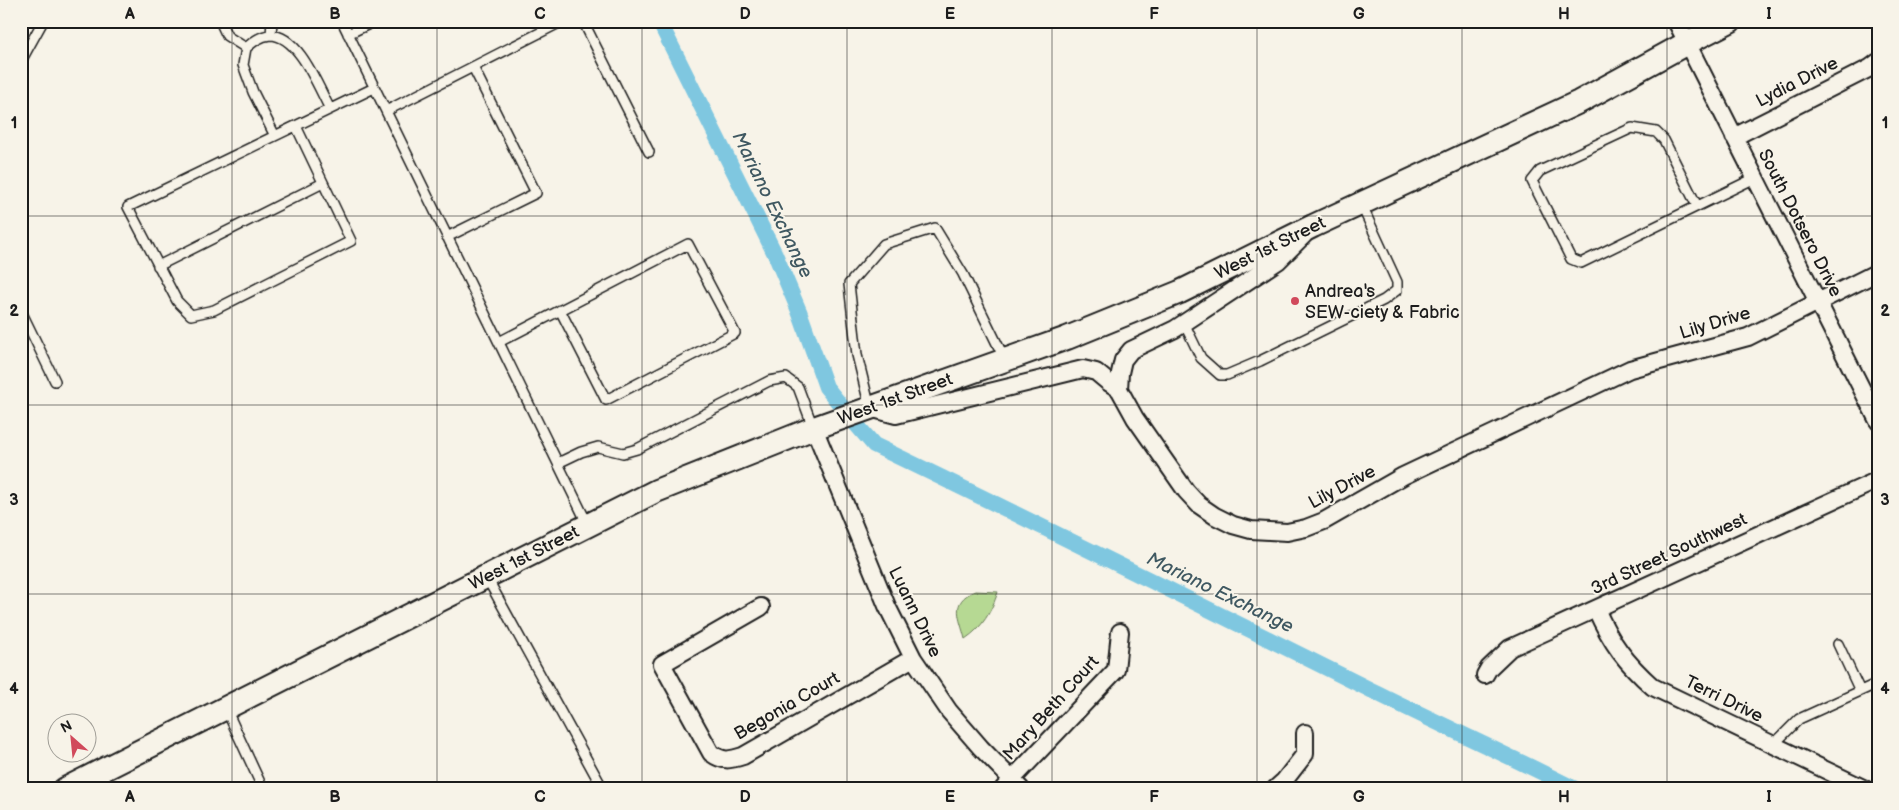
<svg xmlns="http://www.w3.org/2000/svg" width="1899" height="810" font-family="'Balsamiq Sans',sans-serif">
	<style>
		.green { fill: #b6d993; stroke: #697a58 }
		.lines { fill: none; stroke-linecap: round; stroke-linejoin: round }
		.canal { stroke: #7fc7e0; stroke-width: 16 }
		.lane-casing { stroke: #1c1c1c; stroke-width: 12 }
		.street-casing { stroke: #1c1c1c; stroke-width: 20 }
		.secondary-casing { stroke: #1c1c1c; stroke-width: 26 }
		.lane { stroke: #f7f3e8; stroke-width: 9 }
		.street { stroke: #f7f3e8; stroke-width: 16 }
		.secondary { stroke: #f7f3e8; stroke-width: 22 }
		.grid { fill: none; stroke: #1c1c1c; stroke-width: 1; stroke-opacity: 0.55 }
		.poi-dot { fill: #d1495b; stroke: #f7f3e8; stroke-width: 2 }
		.labels { text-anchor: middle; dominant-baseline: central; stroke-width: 4; stroke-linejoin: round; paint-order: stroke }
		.street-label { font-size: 18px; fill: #1c1c1c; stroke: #f7f3e8 }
		.poi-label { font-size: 18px; fill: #1c1c1c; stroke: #f7f3e8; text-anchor: start }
		.water-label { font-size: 19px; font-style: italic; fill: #3f5861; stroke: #f7f3e8 }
		.neatline { fill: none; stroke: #1c1c1c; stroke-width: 2 }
		.grid-label { font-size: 16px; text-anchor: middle; font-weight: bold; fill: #1c1c1c }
	</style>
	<rect width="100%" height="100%" fill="#f7f3e8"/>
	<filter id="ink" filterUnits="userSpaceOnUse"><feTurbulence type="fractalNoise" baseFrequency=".02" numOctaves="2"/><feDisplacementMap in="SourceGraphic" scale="10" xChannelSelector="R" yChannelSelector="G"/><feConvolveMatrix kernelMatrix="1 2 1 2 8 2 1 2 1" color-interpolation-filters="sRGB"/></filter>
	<g filter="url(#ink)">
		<!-- green -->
		<path class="green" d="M975,591L998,592C991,612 983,627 965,639C960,618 949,602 975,591Z"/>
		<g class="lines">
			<!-- canal -->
			<path class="canal" d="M659,21L775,254L799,311L826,387L843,408
				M855,423L874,445C1043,526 1210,610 1377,693C1443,726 1510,756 1575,789"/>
			<!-- lane casing -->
			<g class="lane-casing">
				<path id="lane" d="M220,21L227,36L246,48
					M342,21L588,525
					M583,21L649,152
					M348,34L375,21
					M271,35L272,21
					M21,61L43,21
					M386,111L563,21
					M296,126L351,241L214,310L191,315L177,301L128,207L374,88
					M275,136L253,92L243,65L246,48C253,42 260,36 270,35C299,35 318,87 330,109
					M1697,206L1664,140L1656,132L1632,128L1540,171L1532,181L1571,259L1581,263C1639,235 1697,206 1755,178
					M447,237L536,193L473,67
					M158,266L323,183
					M21,311L55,381
					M1184,323L1201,358L1220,375H1227L1260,361L1384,300L1397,290V282L1361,204
					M499,342L688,244L735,333L606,400L560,310
					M870,408L857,355L849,284L884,244L935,228L963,274L1005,360
					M558,463L581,452L598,447L623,453L637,449L769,381L786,378L798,387L813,427
					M487,578L603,789
					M1838,644L1860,691
					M226,709L263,789
					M1773,745L1799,719L1878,683"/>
			</g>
			<!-- street casing -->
			<g class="street-casing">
				<path id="street" d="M1676,21L1878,421
					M1734,137L1870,68L1878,62
					M1304,235L1278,261L1175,329L1131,350L1123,360L1120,373L1119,389L1135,418L1186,491L1199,505L1215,516L1233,525L1251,530L1287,532L1306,528L1324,521L1403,476L1630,369L1748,337L1878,272
					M870,408L896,415L1083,369L1096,372L1108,382L1119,389
					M814,428L887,606L913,658L949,711L981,748L1021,789
					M761,607L662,664L711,753C723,762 730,760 743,756L913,658
					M1596,609C1611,643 1626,663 1653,687L1865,789
					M1485,675L1489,668L1510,648L1878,480
					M1003,789L1116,670L1120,632
					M1275,789L1284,781L1305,754V733"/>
			</g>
			<!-- secondary casing -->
			<g class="secondary-casing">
				<path id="secondary" d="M65,789L656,491L814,428L1067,338L1180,292L1313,226L1579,102L1687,43L1730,21"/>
			</g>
			<!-- lane -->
			<use href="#lane" class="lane"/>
			<!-- street -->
			<use href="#street" class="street"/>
			<!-- secondary -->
			<use href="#secondary" class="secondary"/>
		</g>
	</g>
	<!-- grid -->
	<path class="grid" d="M232,21V789M437,21V789M642,21V789M847,21V789M1052,21V789M1257,21V789M1462,21V789M1667,21V789M21,216H1878M21,405H1878M21,594H1878"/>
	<!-- markers -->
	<circle class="poi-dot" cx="1295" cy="301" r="5"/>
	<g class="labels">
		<!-- street labels -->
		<g class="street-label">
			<text transform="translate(1797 82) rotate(-27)">Lydia Drive</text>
			<text transform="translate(1800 223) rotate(63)">South Dotsero Drive</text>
			<text transform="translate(1270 248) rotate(-26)">West 1st Street</text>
			<text transform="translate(1715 323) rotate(-17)">Lily Drive</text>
			<text transform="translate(895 399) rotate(-20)">West 1st Street</text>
			<text transform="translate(1342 487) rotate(-28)">Lily Drive</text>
			<text transform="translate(1669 554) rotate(-25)">3rd Street Southwest</text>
			<text transform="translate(524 558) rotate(-27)">West 1st Street</text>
			<text transform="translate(915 612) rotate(64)">Luann Drive</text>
			<text transform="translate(1724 699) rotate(26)">Terri Drive</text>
			<text transform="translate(787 706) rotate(-30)">Begonia Court</text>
			<text transform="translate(1051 708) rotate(-48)">Mary Beth Court</text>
		</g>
		<!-- poi labels -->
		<g class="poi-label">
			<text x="1305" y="291">Andrea's<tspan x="1305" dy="21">SEW-ciety &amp; Fabric</tspan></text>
		</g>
		<!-- water labels -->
		<g class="water-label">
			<text transform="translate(772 205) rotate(64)">Mariano Exchange</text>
			<text transform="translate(1220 593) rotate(26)">Mariano Exchange</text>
		</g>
	</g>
	<!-- margin -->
	<rect width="1899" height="810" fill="none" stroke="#f7f3e8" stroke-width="55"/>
	<!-- north arrow -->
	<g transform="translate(72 738) rotate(333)"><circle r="24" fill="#f7f3e8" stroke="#9f9d96"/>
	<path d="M0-4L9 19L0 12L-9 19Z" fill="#d1495b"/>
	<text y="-8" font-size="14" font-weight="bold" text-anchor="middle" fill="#1c1c1c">N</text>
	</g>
	<rect x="28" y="28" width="1844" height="754" class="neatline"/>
	<g class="grid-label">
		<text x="130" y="19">A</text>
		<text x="335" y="19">B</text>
		<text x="540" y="19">C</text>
		<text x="745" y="19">D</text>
		<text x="950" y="19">E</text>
		<text x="1154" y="19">F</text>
		<text x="1359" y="19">G</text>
		<text x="1564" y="19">H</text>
		<text x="1769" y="19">I</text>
		<text x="14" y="128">1</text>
		<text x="1885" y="128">1</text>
		<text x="14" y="316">2</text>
		<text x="1885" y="316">2</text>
		<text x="14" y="505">3</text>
		<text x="1885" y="505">3</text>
		<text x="14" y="694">4</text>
		<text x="1885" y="694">4</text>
		<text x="130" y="802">A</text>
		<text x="335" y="802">B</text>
		<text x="540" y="802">C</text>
		<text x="745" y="802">D</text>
		<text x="950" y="802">E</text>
		<text x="1154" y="802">F</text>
		<text x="1359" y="802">G</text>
		<text x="1564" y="802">H</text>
		<text x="1769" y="802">I</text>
	</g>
</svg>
